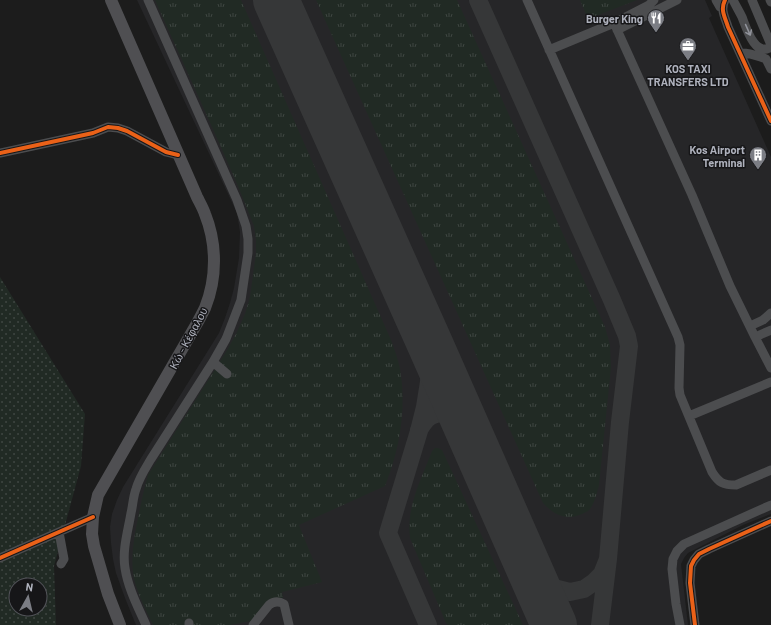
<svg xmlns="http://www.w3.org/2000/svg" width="771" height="625" font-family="Barlow,sans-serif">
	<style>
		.built { fill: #262628 }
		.grass { fill: url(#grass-tufts) }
		.park { fill: url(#park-dots); fill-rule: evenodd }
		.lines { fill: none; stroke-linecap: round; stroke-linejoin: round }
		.taxiway { stroke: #363738; stroke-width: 18 }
		.runway { stroke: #363738; stroke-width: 46 }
		.minor { stroke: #4c4d4f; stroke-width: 9 }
		.major { stroke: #4f4f52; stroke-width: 12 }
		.cycleway-casing { stroke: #161618; stroke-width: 6 }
		.cycleway { stroke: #ea6118; stroke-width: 4 }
		.oneway { stroke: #91939b }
		.labels { text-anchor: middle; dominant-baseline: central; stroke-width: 3; stroke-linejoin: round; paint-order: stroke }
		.poi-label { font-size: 11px; font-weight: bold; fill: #aeb1bc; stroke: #161618; text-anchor: end }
		.street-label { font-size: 11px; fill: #aeb1bc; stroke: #161618 }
	</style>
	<defs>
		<pattern id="grass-tufts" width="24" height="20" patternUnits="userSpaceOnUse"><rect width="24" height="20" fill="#212a24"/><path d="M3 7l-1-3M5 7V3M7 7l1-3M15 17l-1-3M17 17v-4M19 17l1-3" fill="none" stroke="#3f4642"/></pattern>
		<pattern id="park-dots" width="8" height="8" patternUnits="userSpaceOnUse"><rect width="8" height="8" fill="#212a24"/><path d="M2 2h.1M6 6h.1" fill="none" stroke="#3f4642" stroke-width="1.8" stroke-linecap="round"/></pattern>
	</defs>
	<rect width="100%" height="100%" fill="#1c1c1c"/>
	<!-- built -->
	<path class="built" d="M137,0H705L712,16L709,18L771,157V514L743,525L688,553L684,558L681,564L688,625H136L125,598L116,573L113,559L111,543L110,527L112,514L117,500L123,487L219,333L225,318L230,303L234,288L239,258L240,232L237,213Z"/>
	<!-- grass -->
	<path class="grass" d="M155,0H241L391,340C395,351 400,364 401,376C406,413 399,451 385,486L299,525L322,582L282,592L283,598L267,601L262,607L251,621L230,625H153C146,610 138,595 134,579C130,558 134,538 138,518C141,503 144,489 148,475L226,352L236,334L245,314L250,297L256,253V240L254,226L238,186L213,129Z
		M316,0H457L605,327L610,345L611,367L599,485C597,493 594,506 588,511C586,512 584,513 582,514C566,521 554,515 543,503Z
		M580,0H637L588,19Z
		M435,448H438L442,450L523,625H448L446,623L410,538C406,507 421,480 432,451Z"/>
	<!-- park -->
	<path class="park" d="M0,277L85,414L81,466L54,566L56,625H0ZM16,585H40V609H16Z"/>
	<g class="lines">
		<!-- taxiway -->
		<path class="taxiway" d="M478,0L612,300L627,336L629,346L620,422L608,559
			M419,430C426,418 432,412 447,413C450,414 456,415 459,417C462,419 464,424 467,427
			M527,564L537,578L550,587L570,592L584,589L594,582L602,574L608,559L600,625
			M428,625L388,533L419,431L425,407L429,382L430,344"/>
		<!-- runway -->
		<path class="runway" d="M276,0L430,344L554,625"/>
		<!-- minor -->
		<path class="minor" d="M527,0L678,337L680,345L679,388L680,395L712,472C719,483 723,485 736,485L771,470
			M716,0L720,7L722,8
			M725,0C720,10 725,17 728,27L771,121
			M733,0C736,6 739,11 742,17C746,27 755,58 771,47
			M752,0L771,45
			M770,0L771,2
			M614,23L692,195L730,286L755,337L771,330
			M617,30L677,0
			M549,50L614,23L649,5L654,0
			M740,53C749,52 757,56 766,59L771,69
			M0,153L93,133L108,127L118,128L127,131L166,152L178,155
			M750,326L763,320L771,313
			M755,337L771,368
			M213,362L227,374
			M689,416L771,382
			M59,532L64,559L61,564
			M0,558L93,517
			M146,625C138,607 128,588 125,568C122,550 128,531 131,513C133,505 133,497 136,489C139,478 145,469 151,459L213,362L226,339L241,300L248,253V239L246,226L237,200L148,0
			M189,625V623
			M253,625L269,605C274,601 279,601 284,604L289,625
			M680,625L676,604L672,569L673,559L677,551L684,544L771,505
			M695,625L690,583L691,566L694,560L699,554L709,549L771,521"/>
		<!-- major -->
		<path class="major" d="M111,0L197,197C200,203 203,208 205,214C217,244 217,278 205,308C202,314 199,320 196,325L98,495L93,517L92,534L94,546L108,594L120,625"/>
		<!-- cycleway casing -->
		<g class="cycleway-casing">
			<path id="cycleway" d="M725,0C720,10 725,17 728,27L771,121
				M0,153L93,133L108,127L118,128L127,131L166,152L178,155
				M0,558L93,517
				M695,625L690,583L691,566L694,560L699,554L709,549L771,521"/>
		</g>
		<!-- cycleway -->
		<use href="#cycleway" class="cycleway"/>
	</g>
	<!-- one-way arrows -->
	<defs><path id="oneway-shaft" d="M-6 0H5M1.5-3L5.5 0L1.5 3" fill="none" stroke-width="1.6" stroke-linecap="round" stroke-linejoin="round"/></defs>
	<use class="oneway" href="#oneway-shaft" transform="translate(748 30) rotate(66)"/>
	<!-- icons -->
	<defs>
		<g id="restaurant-pin" transform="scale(0.9)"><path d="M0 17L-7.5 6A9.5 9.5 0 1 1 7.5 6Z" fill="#7b7d84" stroke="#161618"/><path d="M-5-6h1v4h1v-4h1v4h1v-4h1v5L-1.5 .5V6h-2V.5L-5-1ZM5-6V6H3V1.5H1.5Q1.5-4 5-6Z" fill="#fff"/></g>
		<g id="office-pin" transform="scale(0.9)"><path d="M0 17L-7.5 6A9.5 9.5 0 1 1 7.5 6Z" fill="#7b7d84" stroke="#161618"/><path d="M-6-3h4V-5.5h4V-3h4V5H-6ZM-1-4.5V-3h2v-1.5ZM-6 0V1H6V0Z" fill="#fff"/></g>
		<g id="building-pin" transform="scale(0.9)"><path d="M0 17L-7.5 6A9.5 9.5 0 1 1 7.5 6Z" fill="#7b7d84" stroke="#161618"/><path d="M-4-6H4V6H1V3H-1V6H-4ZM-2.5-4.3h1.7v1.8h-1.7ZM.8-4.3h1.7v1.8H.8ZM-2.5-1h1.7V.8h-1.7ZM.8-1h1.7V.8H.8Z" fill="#fff"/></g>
	</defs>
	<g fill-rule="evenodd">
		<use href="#restaurant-pin" x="656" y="18"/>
		<use href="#office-pin" x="688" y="46"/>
		<use href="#building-pin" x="758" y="155"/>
	</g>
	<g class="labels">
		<!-- poi labels -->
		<g class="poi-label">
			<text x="643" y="18">Burger King</text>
			<text x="688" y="68" text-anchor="middle">KOS TAXI<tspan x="688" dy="13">TRANSFERS LTD</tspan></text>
			<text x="745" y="149">Kos Airport<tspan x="745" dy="13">Terminal</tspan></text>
		</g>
		<!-- street labels -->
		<g class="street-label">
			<text transform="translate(188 338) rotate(-62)">Κώ - Κέφαλου</text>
		</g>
	</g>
	<!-- north arrow -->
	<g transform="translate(28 597) rotate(8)"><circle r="19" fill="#161618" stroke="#53545a"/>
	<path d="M0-3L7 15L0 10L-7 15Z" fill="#7b7d84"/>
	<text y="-6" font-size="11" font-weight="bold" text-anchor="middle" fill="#aeb1bc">N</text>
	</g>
</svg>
